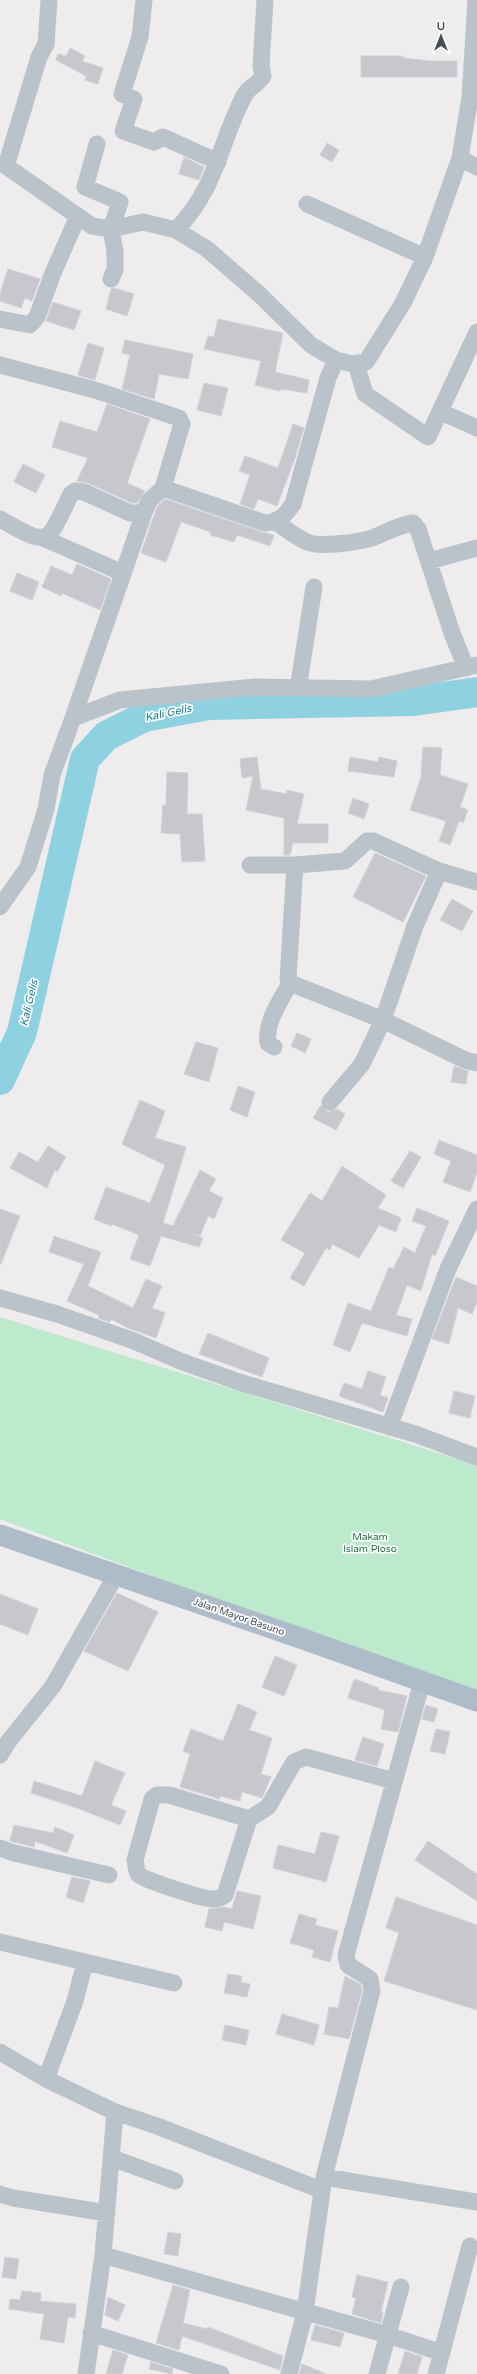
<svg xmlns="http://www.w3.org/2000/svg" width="477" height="2374" font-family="'Varela Round',sans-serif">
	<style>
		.green { fill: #bde9cd }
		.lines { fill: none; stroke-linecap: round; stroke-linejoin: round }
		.river { stroke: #8ed2e2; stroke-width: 30 }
		.building { fill: #c7c8ce; stroke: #d0d2d7 }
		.minor { stroke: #bbc3ca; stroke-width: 17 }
		.major { stroke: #aebcc9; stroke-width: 21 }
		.labels { text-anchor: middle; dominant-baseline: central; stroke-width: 3.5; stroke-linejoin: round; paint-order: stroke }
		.park-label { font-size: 10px; fill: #1e7146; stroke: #fff }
		.street-label { font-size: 10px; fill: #464f57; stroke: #fff }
		.water-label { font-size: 11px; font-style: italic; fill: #197f97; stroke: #fff }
	</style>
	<rect width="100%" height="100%" fill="#eeecec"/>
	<!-- green -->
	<path class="green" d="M0,1317L477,1465V1692L287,1626L0,1519Z"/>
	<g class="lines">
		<!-- river -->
		<path class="river" d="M0,1080L22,1032L85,759L106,736L144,717L209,705L414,701L477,692"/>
	</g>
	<!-- building -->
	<path class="building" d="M70,48L85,56L82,61L103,68L98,84L85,80L86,76L56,60L58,54L66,56Z
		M361,56H403V58L430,61H457V77H361Z
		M327,143L339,150L332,162L320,155Z
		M184,157L204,167L199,180L179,174Z
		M8,269L40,279L32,301L25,298L21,308L0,301V293Z
		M114,288L134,294L127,316L106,309L111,289Z
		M53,302L81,311L74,330L46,321Z
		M218,319L283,333L275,372L309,380L307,393L281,389L280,391L255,385L261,361L204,349L208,336L214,337Z
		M125,340L193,354L188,379L159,374L154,399L122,389L130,355L122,353Z
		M88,343L104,348L95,380L78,375Z
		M204,383L228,388L221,416L197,410Z
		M107,404L150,419L127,483L145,491L137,503H132L88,483L77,481L88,458L52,447L60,421L97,432Z
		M293,424L304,428L295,458L277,506L258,499L254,509L240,504L250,475L239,471L245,456L278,468Z
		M23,464L45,475L36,493L14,482Z
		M165,499L262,532L274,535L270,546L237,535L234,542L210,535L211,532L181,522L166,562L141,553L157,507Z
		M77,564L111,579L100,610L62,593L61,596L42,587L51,566L72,575Z
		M17,573L39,582L32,600L10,591Z
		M423,747L442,748L440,775L468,784L460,807L468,810L463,823L459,821L450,845L439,841L446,821L410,810L421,777Z
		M257,757L261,789L286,794L287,790L304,794L297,824H328V843H293L290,855H284V818L246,810L253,776L242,778L240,759Z
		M350,757L378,762L379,757L397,761L394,777L348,771Z
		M167,772L188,773L187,814H202L205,861L182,862L180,834L161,833L163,805H166Z
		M353,798L369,804L364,819L348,813Z
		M375,853L426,876L403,922L353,897Z
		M452,899L473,911L462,931L440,920Z
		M297,1033L311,1039L305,1053L291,1046Z
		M196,1042L218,1048L209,1082L184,1074Z
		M454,1066L468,1071L466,1084L451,1082Z
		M238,1086L255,1092L247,1117L230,1110Z
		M140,1100L165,1111L155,1138L186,1147L163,1223L173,1226L200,1170L216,1179L209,1191L223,1198L214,1219L208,1216L200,1236L186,1231L203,1238L199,1247L161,1236L150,1266L130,1259L139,1235L112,1224L111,1226L94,1219L106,1187L150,1203L165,1165L122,1144Z
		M321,1105L328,1112L337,1109L345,1114L336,1130L313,1118Z
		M439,1140L477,1155V1172L470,1192L443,1182L451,1161L434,1154Z
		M48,1146L66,1157L57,1172L55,1170L47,1188L10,1168L19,1152L38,1162Z
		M410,1151L421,1157L403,1188L391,1181Z
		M342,1166L386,1195L378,1208L401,1218L396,1232L379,1225L359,1258L332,1244L330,1250L326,1248L304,1286L290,1278L305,1253L281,1240L310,1193L322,1201Z
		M417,1208L449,1221L435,1256L432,1254L421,1291L407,1285L396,1315L412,1319L407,1336L362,1323L350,1352L333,1345L348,1303L371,1311L389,1267L393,1269L404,1247L415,1253L426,1226L412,1221Z
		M0,1209L20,1216L1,1264H0Z
		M54,1236L101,1252L88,1286L133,1308L146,1279L162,1286L152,1308L165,1313L156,1338L128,1328L111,1319L110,1322L98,1318L99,1315L67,1301L84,1264L49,1252Z
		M456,1277L477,1286V1302L472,1314L458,1308L449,1344L432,1339Z
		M208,1333L269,1358L262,1377L199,1354Z
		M368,1371L386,1377L380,1395L388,1398L383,1412L339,1396L344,1383L362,1389Z
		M454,1391L475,1396L470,1418L449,1413Z
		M117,1593L158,1612L128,1671L84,1651Z
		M0,1594L38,1609L28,1635L0,1624Z
		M275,1656L297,1665L284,1696L262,1687Z
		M354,1679L379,1688L378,1690L407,1696L398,1732L381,1729L385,1710L348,1698Z
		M238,1704L257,1712L249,1730L272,1738L261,1774L271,1777L262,1798L242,1792L240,1801L220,1796V1799L180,1787L190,1754L183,1751L191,1729L223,1741Z
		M426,1705L438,1709L434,1722L422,1719Z
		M436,1729L450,1732L445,1754L430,1751Z
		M363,1737L384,1744L377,1766L355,1760Z
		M95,1761L125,1773L111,1805L126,1811L120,1825L77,1808L31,1793L34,1781L82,1796Z
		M14,1825L53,1833L55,1827L74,1835L67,1853L35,1841L34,1847L10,1841Z
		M321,1832L339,1836L326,1882L273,1868L278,1845L315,1854Z
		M428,1841L477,1874V1901L415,1860Z
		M72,1877L90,1881L83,1903L66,1897Z
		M237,1891L261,1896L253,1929L224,1922L222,1931L205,1927L209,1909L223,1907L232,1909Z
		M396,1897L477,1925V2010L384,1981L399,1933L386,1928Z
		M299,1914L317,1919L315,1925L338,1931L330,1962L312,1957L314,1950L290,1943Z
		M228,1974L242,1976L241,1982L250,1984L247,1997L224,1993Z
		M345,1976L361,1985L362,1991L349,2039L324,2034L329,2007L338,2008Z
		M282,2014L319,2025L314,2045L276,2034Z
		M225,2025L249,2030L246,2045L222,2040Z
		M168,2232L181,2234L178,2256L164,2254Z
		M5,2257L19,2259L16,2279L2,2277Z
		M357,2275L388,2282L381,2312H383L381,2323L352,2314L356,2298L352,2297Z
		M173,2285L190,2290L183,2323L207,2329L208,2327L283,2356L280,2370L182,2336L179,2350L156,2343Z
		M22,2291L41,2293L40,2301L76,2304L75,2318L68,2317L64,2343L40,2339L44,2314L9,2309L10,2299L20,2300Z
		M108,2297L125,2305L118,2321L105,2315Z
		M315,2325L344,2333L340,2347L311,2340Z
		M113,2350L128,2355L122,2374H106Z
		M405,2351L422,2357L417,2374H398Z
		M151,2362L173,2369L172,2374L149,2369Z
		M302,2364L326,2374H299Z"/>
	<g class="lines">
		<!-- minor -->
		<path class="minor" d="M49,0L46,44L39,57L6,166L92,226L111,229L143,222L176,230L207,249L259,294L311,345L336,360
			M144,0L140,37L122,94L134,99L123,131L154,142L163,137L218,162
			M97,144L85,187L120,202L111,229L115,251V270L111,279
			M460,158L477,167
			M307,204L425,257
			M176,230C217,188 219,144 244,96C248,87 259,84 263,76L261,66L265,0
			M0,319L30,325L37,317L53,273L78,216
			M356,364L365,394L428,437L477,332
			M0,365L95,390L179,418L182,424L163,488
			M441,412L477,428
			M0,519C51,548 46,545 71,494L75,491L84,492L130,513H140L145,510L149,501L163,488L265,523C280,522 285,515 293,504L328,378L336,360L353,364L366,362L403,303L425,257L460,158L470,98L476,0
			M276,522C286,529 298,539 310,543C323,547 359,542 372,538C386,533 398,525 413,523L418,529L452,633L466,668
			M43,538L123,573
			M429,561L477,548
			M298,689L314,587
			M73,718L145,510
			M250,865H295
			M439,871L415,926L383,1020L465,1060L477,1063
			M0,907L28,867L46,809L52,775L73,718L120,700L255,687L371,689L477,665
			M274,1047L268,1043C265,1022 281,1000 290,983
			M330,1102L362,1064L383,1020L290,983L288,979L295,865L345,861L367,841H373L439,871L477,882
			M0,1298L57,1314L134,1341L180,1361L239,1382L415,1434L477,1457
			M389,1427L448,1269L477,1209
			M0,1755L8,1742L53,1686L116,1575
			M249,1819L225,1895C221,1898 218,1899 213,1899C205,1900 145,1880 139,1875C136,1871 136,1864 135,1860L152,1799L157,1795H169L249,1819L268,1807L294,1762L306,1757L394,1781
			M0,1848L14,1853L109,1875
			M0,1942L174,1983
			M0,2052L46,2079L115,2112L103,2255L86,2374
			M46,2079L75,2001L85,1962
			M115,2112L157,2126L321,2190
			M112,2158L175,2181
			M324,2177L477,2202
			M0,2194L13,2198L107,2213
			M103,2255L388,2335L442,2353
			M91,2333L221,2374
			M289,2374L305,2312L324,2177L372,1991L370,1979L348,1965L346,1955L422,1682
			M377,2374L401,2287
			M436,2374L470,2246"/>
		<!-- major -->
		<path class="major" d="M0,1535L306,1640L477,1701"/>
	</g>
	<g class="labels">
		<!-- park labels -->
		<g class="park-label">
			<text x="370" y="1537">Makam<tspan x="370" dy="12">Islam Ploso</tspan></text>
		</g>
		<!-- street labels -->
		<g class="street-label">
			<text transform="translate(239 1617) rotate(19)">Jalan Mayor Basuno</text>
		</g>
		<!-- water labels -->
		<g class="water-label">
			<text transform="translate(168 713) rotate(-12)">Kali Gelis</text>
			<text transform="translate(29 1003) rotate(-77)">Kali Gelis</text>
		</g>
	</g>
	<!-- north arrow -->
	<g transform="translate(441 36)" stroke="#ffffff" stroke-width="3" paint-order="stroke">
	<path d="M0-3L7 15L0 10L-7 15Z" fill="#464f57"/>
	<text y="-6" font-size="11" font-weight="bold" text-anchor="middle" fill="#464f57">U</text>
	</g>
</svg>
